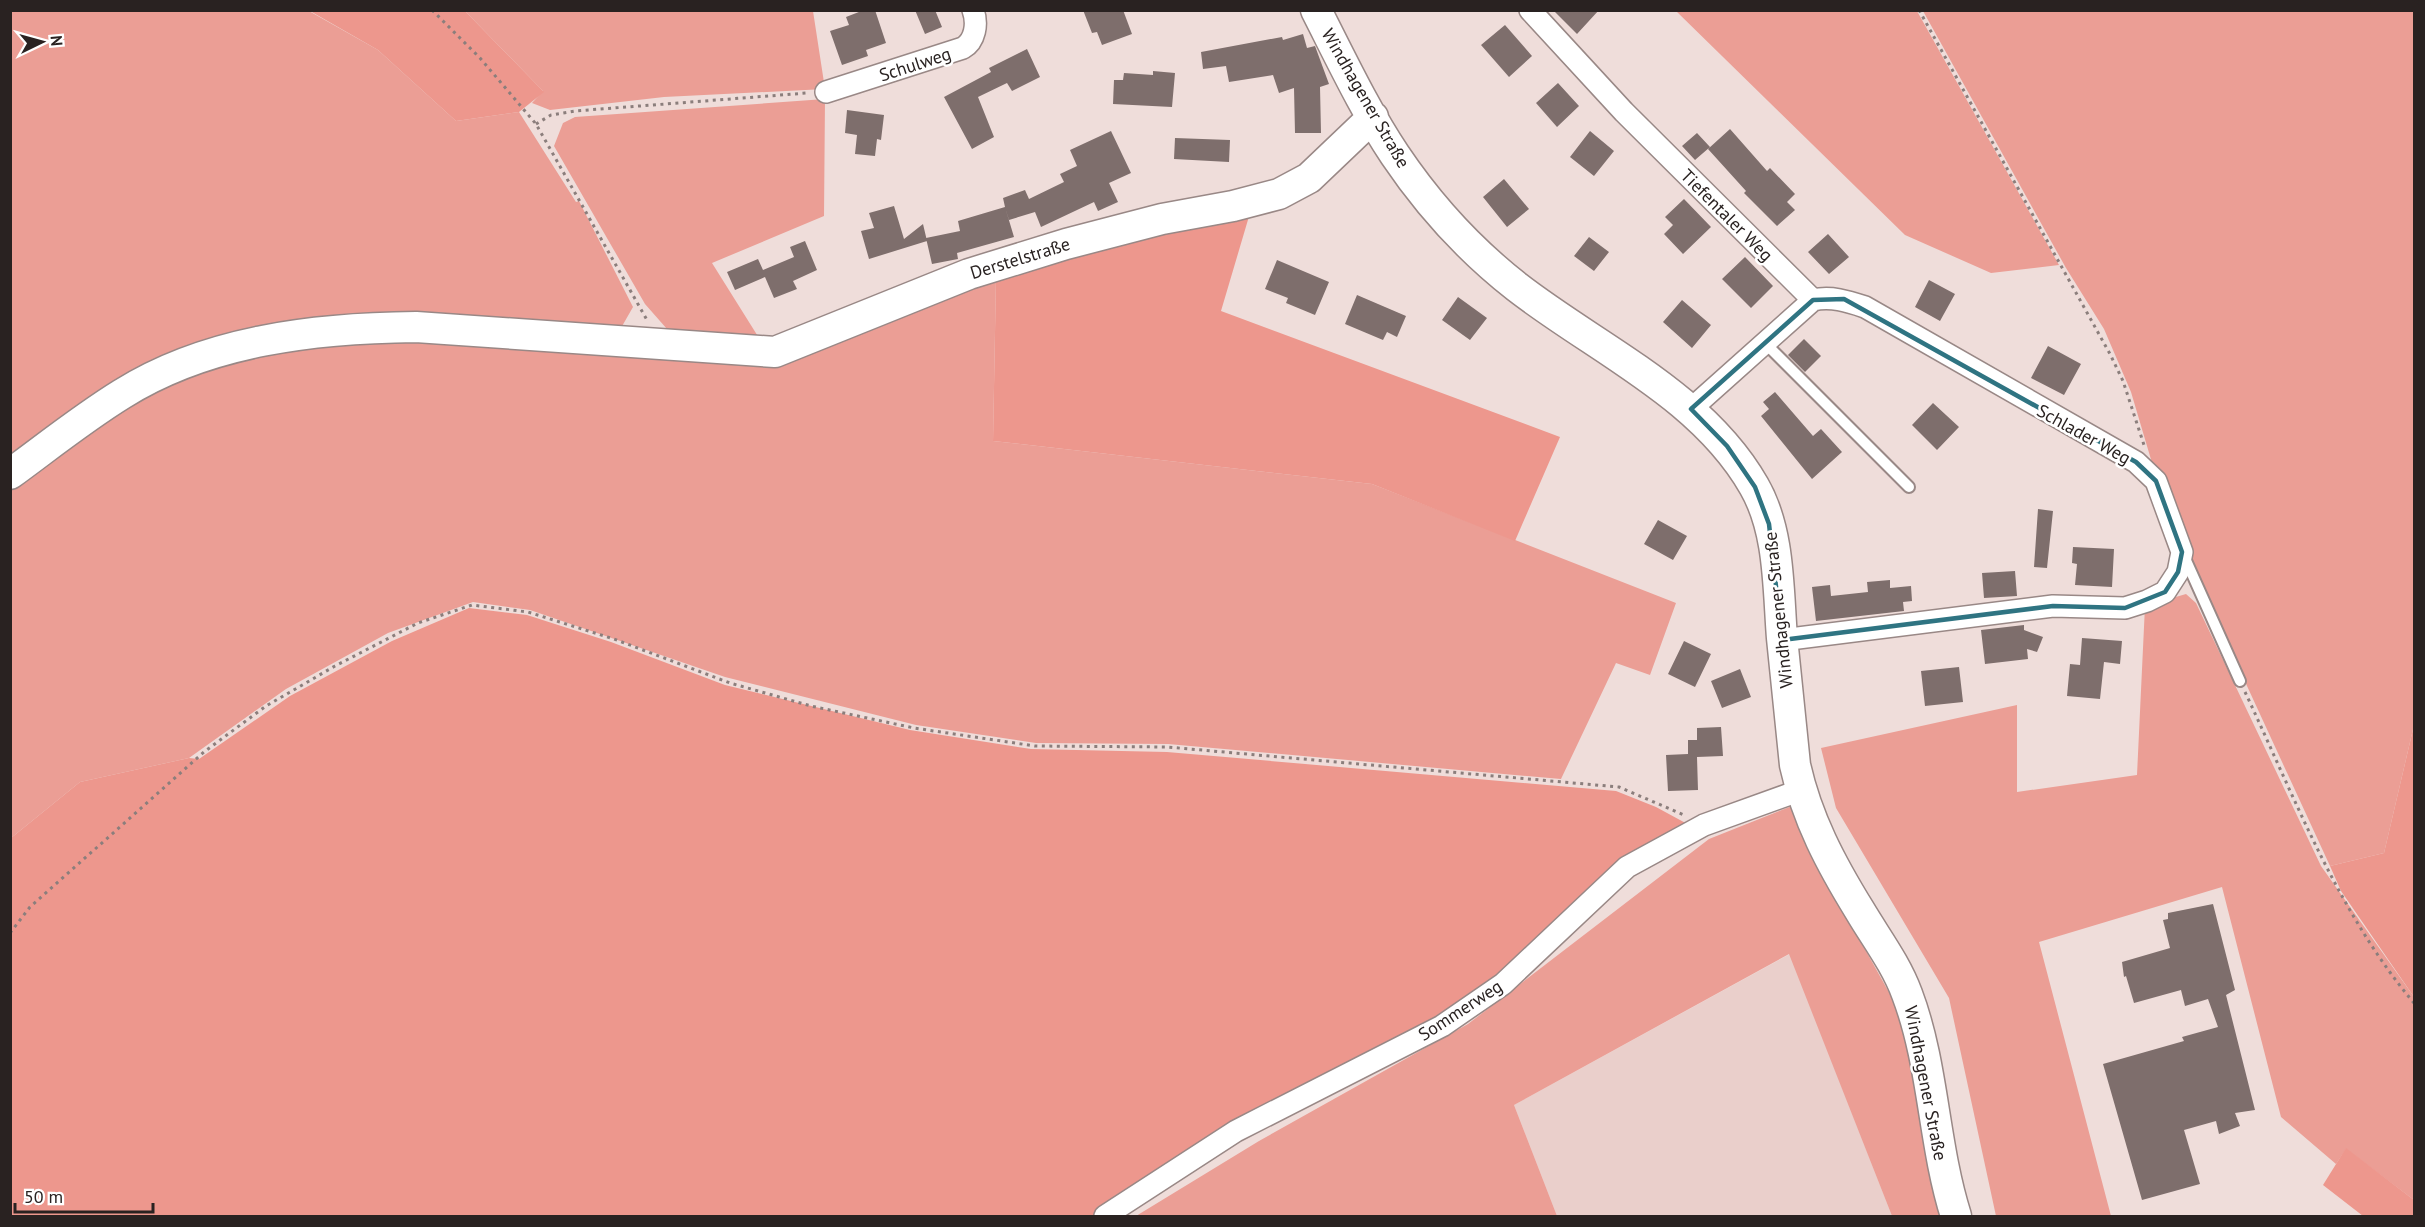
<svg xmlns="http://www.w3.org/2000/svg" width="2425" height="1227" font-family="'PT Sans',sans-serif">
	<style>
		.built { fill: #eacfcb }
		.green { fill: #eb9e95 }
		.forest { fill: #ed978d }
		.building { fill: #7e6e6c }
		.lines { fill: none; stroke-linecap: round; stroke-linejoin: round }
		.lane-casing { stroke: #998886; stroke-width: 14 }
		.street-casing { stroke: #998886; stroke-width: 24 }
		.secondary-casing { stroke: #998886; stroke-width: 33 }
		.path { stroke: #8b7e7c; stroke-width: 3; stroke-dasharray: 3 4.5; stroke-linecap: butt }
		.lane { stroke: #fff; stroke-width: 10 }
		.street { stroke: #fff; stroke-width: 21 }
		.secondary { stroke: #fff; stroke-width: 30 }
		.marked { fill: none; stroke: #2f7482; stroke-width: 4.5; stroke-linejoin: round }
		.labels { text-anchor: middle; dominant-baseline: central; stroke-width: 5; stroke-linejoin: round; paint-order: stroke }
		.street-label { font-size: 18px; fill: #292221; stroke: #fff }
	</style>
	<rect width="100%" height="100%" fill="#efddda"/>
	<!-- built -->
	<path class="built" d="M1790,954L1892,1216H1557L1514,1105Z"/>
	<!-- green -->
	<path class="green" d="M11,11H309L378,50L456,121L519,112L576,202L579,201L633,307L621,328L191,348L11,463Z
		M465,11H813L825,89L664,97L550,110L532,103L543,91Z
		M1676,11H1917L2059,265L1991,273L1905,235Z
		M1923,11H2414V725L2384,853L2330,866L2200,584L2155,473L2131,392L2104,329L2066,268Z
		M825,99L824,216L712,263L764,346L667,329L645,304L554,146L563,123L575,117Z
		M996,277L993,441L1372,484L1676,603L1650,675L1616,663L1561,779L1168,744L1036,743L916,725L725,677L530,610L473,602L388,633L286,689L189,758L80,782L11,838V483L144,392L214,362L307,342L416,336L776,361Z
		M2186,594L2196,603L2321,866L2414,997V1200L2346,1149L2336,1164L2281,1117L2222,887L2039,942L2111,1216H1996L1949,998L1836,808L1821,748L2017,705V792L2137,775L2145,606Z
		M1792,806L1821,870L1896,1005L1912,1054L1946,1216H1892L1789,954L1514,1105L1557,1216H1136L1259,1141L1468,1024L1709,839Z"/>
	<!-- forest -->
	<path class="forest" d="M310,11H465L544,92L519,112L456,121L378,50Z
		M1250,213L1221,311L1560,437L1515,541L1372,484L993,441L996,277L1102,244Z
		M469,608L527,615L611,642L725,685L910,730L1031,749L1167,752L1616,791L1656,807L1691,826L1472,1000L1098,1216H11V838L80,782L189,758L199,759L290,696L392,641Z
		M2414,725V997L2341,891L2330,866L2384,853Z
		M2346,1148L2414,1200V1216H2363L2323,1185Z"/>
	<!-- building -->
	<path class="building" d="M864,10H875L886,43L866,50L868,56L842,65L830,31L849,25L846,17Z
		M915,10H935L942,27L925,34Z
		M1083,10H1123L1132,34L1102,45L1097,32L1092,33Z
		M1553,10H1599L1577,34Z
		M1505,25L1532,56L1509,77L1481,45Z
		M1303,34L1307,48L1315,46L1329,84L1320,87L1321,133H1295L1294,88L1279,93L1273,75L1229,82L1226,66L1203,69L1201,52L1282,37L1283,40Z
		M1027,49L1040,77L1012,91L1007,83L978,97L994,137L972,149L944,97L991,72L989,68Z
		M1153,71L1175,73L1172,107L1113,104L1114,80H1123L1124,73L1153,75Z
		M1558,83L1579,106L1557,127L1536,103Z
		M847,110L884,115L881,140L877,139L875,156L855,154L857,135L845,133Z
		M1730,129L1767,171L1770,168L1795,194L1787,202L1795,210L1777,226L1744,193L1746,191L1708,149Z
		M1111,131L1131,173L1109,183L1118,202L1098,211L1094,202L1041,227L1035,212L1009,220L1005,207L1014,237L957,253L958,259L932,264L926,238L960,231L958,221L1005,207L1003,198L1025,190L1029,199L1064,182L1060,174L1077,166L1070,150Z
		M1590,131L1614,151L1594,176L1570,157Z
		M1697,133L1710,147L1695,160L1682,146Z
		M1175,138L1230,140L1229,162L1174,159Z
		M1504,179L1529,209L1507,227L1483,197Z
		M1684,199L1711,227L1683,254L1664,234L1673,225L1665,217Z
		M894,206L904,239L923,224L927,241L869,259L861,231L874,228L869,213Z
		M1828,234L1849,257L1829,274L1808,252Z
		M1589,237L1609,252L1594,271L1574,256Z
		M805,241L817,270L793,281L797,289L774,298L765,277L735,290L727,272L758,259L763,270L794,257L790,247Z
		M1745,257L1773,286L1751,308L1722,279Z
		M1277,260L1329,282L1315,315L1286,303L1288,298L1265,289Z
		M1929,280L1955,294L1940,321L1915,307Z
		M1357,295L1406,316L1397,337L1387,332L1383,340L1345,324Z
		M1458,297L1487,318L1470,340L1442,320Z
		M1682,300L1711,325L1692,348L1663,322Z
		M1804,339L1821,356L1805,372L1788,355Z
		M2048,346L2081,364L2064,395L2031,378Z
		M1775,392L1813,436L1821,429L1842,452L1812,479L1761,416L1769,409L1763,402Z
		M1933,403L1959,427L1937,450L1912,425Z
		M2038,509L2053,511L2047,568L2034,567Z
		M1658,520L1687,536L1673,560L1644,544Z
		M2073,547L2114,549L2112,587L2075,585L2077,564L2072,563Z
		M2015,571L2017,596L1984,598L1982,573Z
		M1890,580V588L1911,586L1912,601L1903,602L1904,611L1816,621L1812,587L1830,585L1831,596L1868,592L1867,582Z
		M2024,625V630L2043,637L2037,652L2027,649L2028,659L1985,664L1981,630Z
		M2082,638L2122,641L2120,664L2104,662L2100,699L2067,696L2070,664L2080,665Z
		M1684,641L1711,654L1695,687L1668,674Z
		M1959,667L1963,702L1925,706L1921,671Z
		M1740,669L1751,697L1722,708L1711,681Z
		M1721,727L1723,756L1697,757L1698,790L1668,791L1666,755L1688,754V740H1697V728Z
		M2213,904L2235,990L2226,995L2255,1110L2235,1113L2240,1126L2219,1134L2216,1121L2184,1130L2200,1184L2142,1200L2103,1064L2184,1041L2182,1037L2218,1027L2208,999L2185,1006L2181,990L2134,1003L2126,976L2124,977L2122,962L2170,948L2163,920L2168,919V913Z"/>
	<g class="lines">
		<!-- lane casing -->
		<g class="lane-casing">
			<path id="lane" d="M1765,343L1909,487
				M2184,556L2240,681"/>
		</g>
		<!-- street casing -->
		<g class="street-casing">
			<path id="street" d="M1530,10L1624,112L1813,300L1691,409
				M826,92L963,48C975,41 978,24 973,10
				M1782,640L2053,606L2125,608L2147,601L2165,592L2178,572L2182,552L2156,481L2136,462L1865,307C1847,301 1831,296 1813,300
				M1105,1216L1236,1131L1442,1026L1503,984L1627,867L1704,825L1801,790"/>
		</g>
		<!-- secondary casing -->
		<g class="secondary-casing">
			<path id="secondary" d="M1316,10C1341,59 1365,110 1395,155C1428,204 1471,251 1517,287C1597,349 1702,395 1754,486C1780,531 1778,588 1782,638C1786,681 1791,723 1795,765C1807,819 1831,864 1860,911C1876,938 1896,964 1907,994C1934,1065 1933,1144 1956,1216
				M10,474C47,447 83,418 122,394C208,340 317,328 416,327L775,352L969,274L1066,244L1162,219L1233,206L1279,194L1309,178L1373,117"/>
		</g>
		<!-- path -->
		<path class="path" d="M432,10L480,58L536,124L647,320
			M1919,10L2110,354L2123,381L2144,445
			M536,124L551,115L575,111L807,93
			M2245,692C2295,798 2338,913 2414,1003
			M10,933L30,907L204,752L266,706L335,666L418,623L472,605L528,612L614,639L730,683L811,706L914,728L1035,746L1167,747L1619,787L1684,815"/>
		<!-- lane -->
		<use href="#lane" class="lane"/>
		<!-- street -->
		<use href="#street" class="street"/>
		<!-- secondary -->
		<use href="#secondary" class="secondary"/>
	</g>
	<!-- marked area -->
	<path class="marked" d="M1844,299L2136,462L2156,481L2182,552L2178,572L2165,592L2125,608L2053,606L1782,640L1769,524L1755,487L1727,446L1691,409L1813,300Z"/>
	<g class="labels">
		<!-- street labels -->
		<g class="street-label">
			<text transform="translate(915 64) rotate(-18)">Schulweg</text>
			<text transform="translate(1366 98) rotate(60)">Windhagener Straße</text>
			<text transform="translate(1727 215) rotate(45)">Tiefentaler Weg</text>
			<text transform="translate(1020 258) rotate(-17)">Derstelstraße</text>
			<text transform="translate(2084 434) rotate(29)">Schlader Weg</text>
			<text transform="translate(1778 610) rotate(-96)">Windhagener Straße</text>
			<text transform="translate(1460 1010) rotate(-33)">Sommerweg</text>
			<text transform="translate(1926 1083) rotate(79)">Windhagener Straße</text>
		</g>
	</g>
	<!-- border -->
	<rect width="2425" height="1227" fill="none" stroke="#292221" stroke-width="24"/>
	<!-- north arrow -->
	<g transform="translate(42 42) rotate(85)" stroke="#ffffff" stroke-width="4.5" paint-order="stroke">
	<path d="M0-4.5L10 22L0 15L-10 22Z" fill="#292221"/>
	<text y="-9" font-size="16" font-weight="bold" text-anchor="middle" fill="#292221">N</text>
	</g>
	<!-- scale -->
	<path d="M15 1203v9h138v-9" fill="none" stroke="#292221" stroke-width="3"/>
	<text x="24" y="1203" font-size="18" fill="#292221" stroke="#ffffff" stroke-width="4.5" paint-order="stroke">50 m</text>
</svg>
